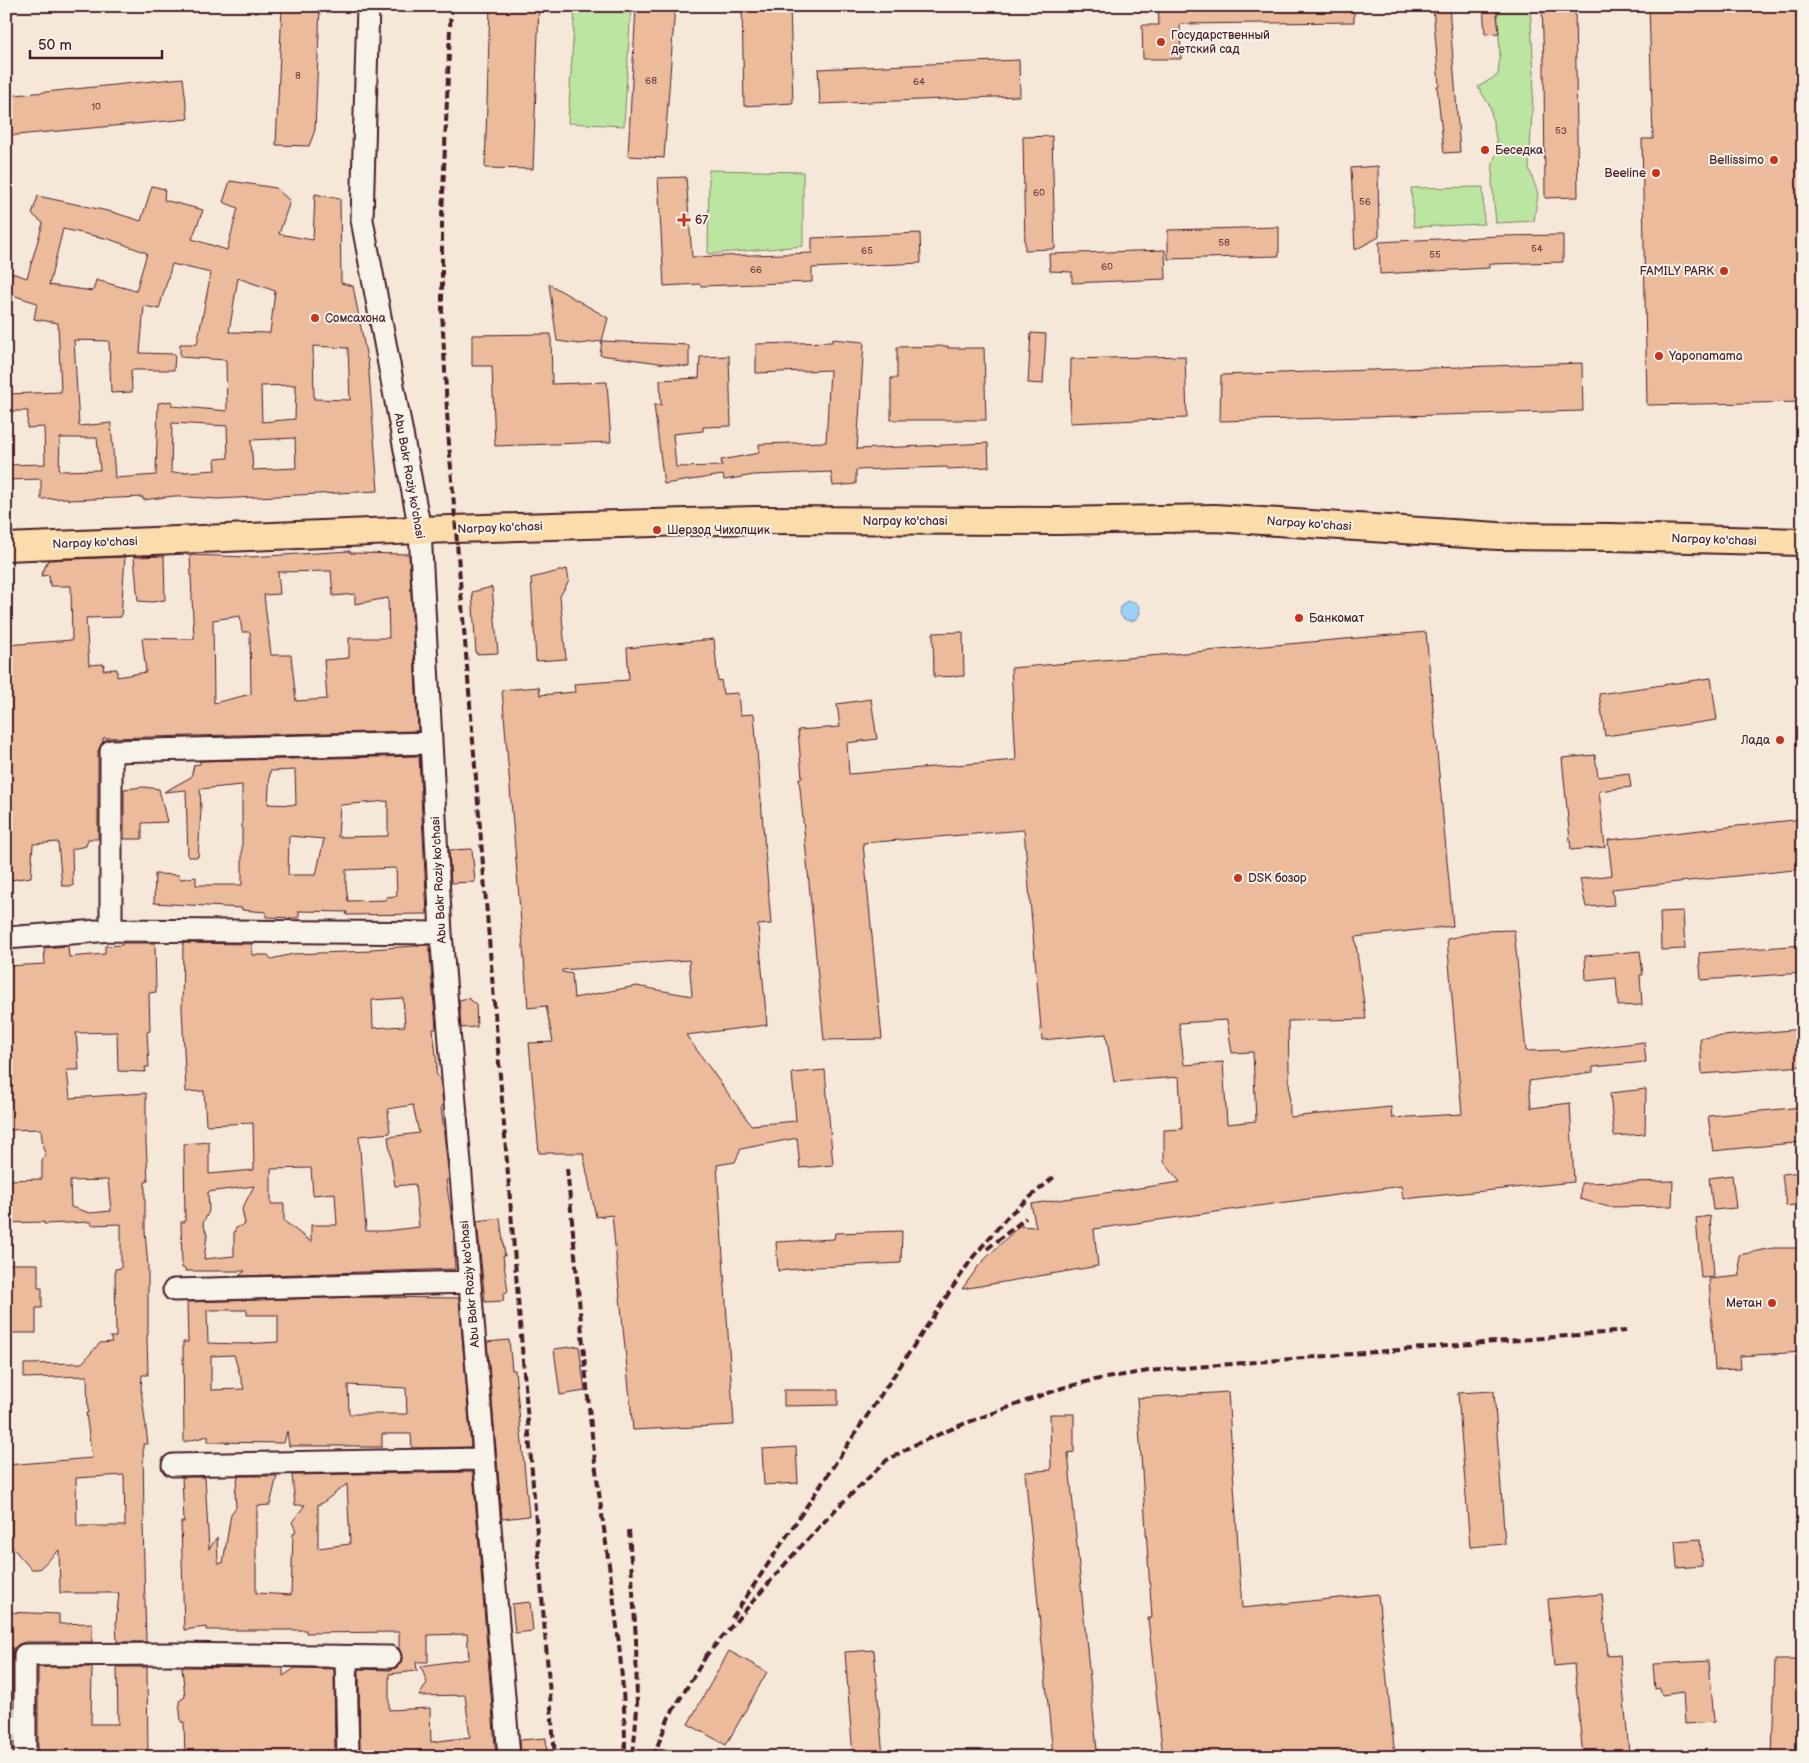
<svg xmlns="http://www.w3.org/2000/svg" width="1809" height="1763" font-family="'Balsamiq Sans',sans-serif">
	<style>
		.green { fill: #bce5a1; stroke: #838266 }
		.water { fill: #9bd1f9; stroke: #7b8aa7 }
		.building { fill: #ebbb9b; stroke: #4a1f2b; fill-rule: evenodd }
		.lines { fill: none; stroke-linecap: round; stroke-linejoin: round }
		.minor-casing { stroke: #4a1f2b; stroke-width: 25 }
		.major-casing { stroke: #4a1f2b; stroke-width: 30 }
		.minor { stroke: #f7f3e8; stroke-width: 21 }
		.major { stroke: #fbddab; stroke-width: 26 }
		.rail { stroke: #4a1f2b; stroke-width: 4; stroke-dasharray: 8 4; stroke-linecap: butt }
		.poi-dot { fill: #c8321e; stroke: #f7f3e8; stroke-width: 2 }
		.labels { text-anchor: middle; dominant-baseline: central; stroke-width: 4; stroke-linejoin: round; paint-order: stroke }
		.number-label { font-size: 10px; fill: #724647 }
		.poi-label { font-size: 12px; fill: #4a1f2b; stroke: #f7f3e8; text-anchor: start }
		.street-label { font-size: 12px; fill: #4a1f2b; stroke: #f7f3e8 }
	</style>
	<rect width="100%" height="100%" fill="#f5e8d9"/>
	<filter id="ink" filterUnits="userSpaceOnUse"><feTurbulence type="fractalNoise" baseFrequency=".02" numOctaves="2"/><feDisplacementMap in="SourceGraphic" scale="10" xChannelSelector="R" yChannelSelector="G"/><feConvolveMatrix kernelMatrix="1 2 1 2 8 2 1 2 1" color-interpolation-filters="sRGB"/></filter>
	<g filter="url(#ink)">
		<!-- green -->
		<path class="green" d="M575,6H631L624,126L568,123Z
			M1497,6H1530L1534,74L1529,168L1538,194L1534,221L1496,223L1492,183L1493,162L1498,149L1490,106L1478,87L1498,75L1500,52Z
			M709,170L803,172V246L708,254Z
			M1483,187L1484,224L1414,227L1411,188Z"/>
		<!-- water -->
		<path class="water" d="M1120 611a10 10 0 1 1 20 0a10 10 0 1 1-20 0Z"/>
		<!-- building -->
		<path class="building" d="M282,6H320L315,130L309,146L276,145Z
			M490,6H539L533,169L485,168Z
			M636,6H675L664,158L628,156Z
			M742,6H790L793,103L744,106Z
			M1158,6H1354V22L1180,24L1181,59H1143L1142,25H1159Z
			M1433,6H1449L1460,152L1444,153L1437,86H1439Z
			M1483,6H1496L1499,33L1485,34Z
			M1542,6H1575L1578,197L1545,198L1544,64Z
			M1649,6H1803V402L1647,405L1642,139H1653Z
			M1019,60L1020,96L820,104L818,69Z
			M183,78L188,119L6,136V96Z
			M1052,136L1055,249L1025,250L1023,137Z
			M1378,166L1379,237L1355,250L1351,168Z
			M686,177L692,257L812,253V238L920,233L921,263L812,268V282L701,286L700,284L664,286L658,178Z
			M230,181L276,188L290,201L279,234L313,240L315,194L340,199L341,283L353,286L367,359H368L378,491L217,499L174,496L143,500V497L68,500V498L41,499V479L7,480V465L45,464L44,427L27,428L28,411H6V394L61,392L58,323L34,319L37,303L6,293V271L27,278L43,223L32,214L38,196L112,212L141,221L152,186L165,189L164,200L203,210L192,239L227,250L238,208L223,202ZM63,229L109,239L147,253L136,291L96,280L93,291L49,285ZM172,264L211,273L197,344H180V357L226,360L227,411L172,406V401L158,403L156,475L115,478L111,423L79,426L74,340L109,341L111,393L132,392L131,370H174L175,354L140,353L144,306L159,309ZM238,278L275,291L270,333L229,332ZM313,346L348,348L350,400L314,399ZM296,385L295,419L262,422L261,386ZM172,423L227,426L228,458L215,459L216,470L171,473ZM60,438H97L100,470L59,471ZM295,438L296,468L253,470L251,440Z
			M1279,227V256L1168,259V230Z
			M1563,235V262L1489,264V268L1380,274L1379,242L1499,236Z
			M1165,250L1166,279L1072,283V272L1050,271L1049,254Z
			M549,284L608,318L602,341L580,344L557,341Z
			M1031,333L1046,334L1043,384L1028,383Z
			M551,334L552,384L607,382L611,442L495,446L492,366H472V335Z
			M832,339L864,342L857,449L988,443L989,467L948,469L947,467L856,470V484L833,486L831,472L754,475L724,480L723,475L664,484L654,405H661L660,380L699,378L700,357L729,356L731,426L703,427V431L673,434L676,467L722,466L721,460L759,453V444L826,442L830,370L756,373V344L832,342Z
			M602,341L689,345V367L600,355Z
			M948,346V348H984L986,420H891V378H897V347Z
			M1185,356L1187,418L1070,423L1071,359Z
			M1582,363L1583,411L1220,421L1221,375Z
			M350,551V553L409,554L418,731L103,738V742L98,751V839H88L86,846L72,849L73,886H62L58,842L33,844L31,877L11,880L6,846V645L72,640L71,586H50L49,575L41,576L48,560L125,557L121,617L86,618L89,665L104,664L103,670L117,669V677L146,672L142,638L194,639L190,555L249,557ZM331,571L333,596L355,594V604L388,598L389,638H349V658L324,660L327,699L296,701L291,655H271L264,595L280,594L278,572ZM240,616L242,632H250L251,694L214,703L213,620Z
			M164,556L165,600L152,602L138,601L134,557Z
			M567,569L569,581L560,596L566,659L536,661L531,578Z
			M492,587L498,653L476,654L472,592Z
			M963,632L964,676L934,677L933,633Z
			M1426,632L1453,926L1355,937L1366,1019L1288,1021L1290,1117L1391,1107L1392,1118L1462,1114L1447,939L1481,931L1514,930L1526,1051L1558,1050L1561,1052L1644,1042L1646,1062L1593,1067V1072L1529,1081L1531,1108L1570,1103L1574,1182L1403,1199L1401,1186L1094,1229L1098,1266L962,1289L980,1264L1019,1226L1036,1227L1031,1204L1180,1182L1164,1162V1130L1182,1129L1179,1077L1114,1082L1106,1034L1042,1040L1024,830L863,843L882,1039L824,1040L799,778H802L798,730L840,727L837,704L871,699L877,739L847,743L849,774L1016,760L1011,668ZM1227,1020L1232,1053L1253,1052L1256,1121L1227,1124L1223,1062L1184,1065L1179,1023Z
			M714,639L718,681L721,680L723,694L738,693L740,715L754,714L771,924L758,925L767,1025L686,1035L751,1125L796,1121L792,1073L825,1070L833,1165L800,1168L797,1138L741,1149L735,1162L717,1165L734,1425L633,1430L612,1215L596,1217L583,1153H539L529,1043L553,1042L546,1006L528,1008L502,690L539,687L540,695L575,692L574,684L629,680L627,648ZM689,960L692,996L636,986L574,998L572,974L562,972V970Z
			M1711,678L1717,720L1605,736L1599,694Z
			M1595,755L1598,777L1629,773L1631,787L1599,791L1605,847L1571,850L1562,758Z
			M419,756L427,914L346,915L347,912L299,911V918L266,917V912L242,910V908L154,903L155,874L179,875L180,879L196,877V885H242V785L200,789L201,810L198,857H188L186,790L164,792L191,777L194,765L200,764V761ZM295,770L296,805L268,804L270,771ZM388,801V836L338,837L340,805ZM289,836L324,839L316,875H288ZM396,868L397,896L386,897V900L348,901L346,885V870Z
			M144,787L159,789L167,822L142,823V839H124V789Z
			M1803,819V869L1612,889L1614,905L1586,907L1580,879L1612,875L1608,840Z
			M472,849L475,882L451,883L449,850Z
			M1683,911L1685,949L1661,950L1660,912Z
			M122,943H155L156,992L149,993L150,1031L147,1032L149,1067H145L146,1072L118,1071L117,1032L76,1033L79,1070H67L70,1098L146,1093V1142L148,1181L145,1182V1231L148,1267V1335H147L148,1375H142L141,1389L148,1444H143L144,1523H143L146,1642H117L116,1622L119,1593H60L59,1550L39,1569H31L11,1546V1519L6,1520V1465L92,1458L86,1413H88L87,1376L24,1378V1364L82,1363L100,1343L112,1342L110,1337H116L115,1269L121,1268V1224L91,1225V1222L44,1224V1222L6,1223V1180L42,1179V1161L46,1155L43,1148L41,1129L8,1130L11,1078H6V966L45,964L44,948L68,946L69,957L105,954V946L122,945ZM108,1180L111,1211L90,1213L71,1207L70,1181ZM124,1475L125,1526H77L76,1478Z
			M183,943L252,944V955H268L271,959L293,954L371,951V949L429,945L436,1029H433L437,1064L436,1073L440,1080L442,1094L443,1105L441,1106L449,1179L446,1180L453,1225L455,1269L239,1276L245,1271H185V1268H182L181,1222H185L184,1144L209,1142V1174L254,1170L253,1123L206,1125L204,1091L186,1092L182,1008ZM403,998L405,1026L373,1028L372,1000ZM413,1105L419,1133L388,1137L395,1186L415,1184L419,1227L385,1231H366L359,1136L390,1133L388,1109ZM311,1168L313,1195L335,1193L337,1225H311V1242L284,1221V1204H271V1169ZM254,1186L242,1209L245,1224L236,1228L234,1233V1256L204,1259L207,1235L203,1223L209,1211L208,1192Z
			M1803,945V973L1701,980L1699,953Z
			M1640,951L1643,975H1640L1642,1005L1618,1006L1616,978L1586,981L1585,956Z
			M468,998L476,1004L477,1027L461,1028L459,1000Z
			M1803,1029V1066L1702,1074L1700,1038Z
			M1646,1089L1645,1134L1614,1136L1610,1093Z
			M1803,1107V1142L1713,1151L1708,1116Z
			M1803,1172V1204L1786,1206L1782,1174Z
			M1732,1175L1736,1208L1713,1210L1709,1178Z
			M1673,1181L1672,1206L1609,1207L1580,1199L1581,1183Z
			M1710,1216L1714,1277L1701,1278L1696,1218Z
			M500,1218L505,1256H503L508,1292L504,1293L503,1301L485,1302L477,1221Z
			M902,1231L901,1263L817,1267L778,1271L776,1242L834,1239L835,1233Z
			M1773,1248H1803V1352L1740,1356L1741,1369L1715,1370L1709,1279L1740,1276L1739,1255Z
			M6,1264H38V1288H42V1308H36V1333H6Z
			M362,1297L459,1298L471,1447L412,1448L411,1434H382V1447H360V1446H289L287,1431L284,1443L208,1442V1436L184,1442L183,1342H188L187,1302ZM207,1310H247V1315H278V1342L243,1344L208,1343ZM234,1355L244,1389L211,1390V1356ZM348,1385L406,1388L407,1414H349Z
			M509,1340L512,1370H515L529,1516L502,1519L487,1342Z
			M579,1346L585,1391L560,1395L554,1349Z
			M784,1390H838V1405L784,1406Z
			M1494,1391L1505,1544L1470,1547L1458,1393Z
			M1228,1392L1242,1608L1378,1594L1395,1757H1163L1148,1618H1152L1137,1398Z
			M1050,1414H1074V1452L1068,1453L1097,1751L1053,1755L1025,1472L1051,1470Z
			M796,1447L798,1483L764,1485L762,1449Z
			M473,1472L496,1757H360L359,1669L390,1670L396,1668L401,1663L402,1658L399,1648V1632L306,1633V1630H206V1627L184,1630L181,1522H184L182,1477H205L209,1549L217,1537L218,1563H223L231,1514L236,1507L235,1492L238,1476H277L270,1505L257,1506V1519H256V1593L291,1595L293,1534L296,1531L292,1522L305,1505H295L292,1475ZM347,1484L350,1544L318,1548V1504H321ZM467,1634L469,1659L421,1666L427,1683L419,1696L465,1695L470,1737L431,1742L430,1708L389,1710V1674L417,1671L416,1662H428V1635Z
			M1700,1539L1702,1566L1677,1568L1675,1541Z
			M1602,1594L1608,1656L1620,1655L1629,1753L1583,1757L1574,1664L1554,1666L1548,1599Z
			M530,1602L533,1631L515,1633L512,1604Z
			M6,1612L59,1614V1624L92,1623V1642H25L19,1644L14,1648L12,1655V1757H6Z
			M874,1650L883,1757H853L845,1652Z
			M729,1651L767,1672L726,1745L688,1724Z
			M1775,1660H1803L1802,1757H1772Z
			M1709,1661L1714,1722L1685,1724L1683,1692L1662,1695L1660,1688L1655,1689L1653,1664Z
			M38,1667H92L91,1724H118L117,1667H147L148,1757H38Z
			M182,1667L283,1668V1676L295,1668L334,1669L335,1757H185L184,1722H181L179,1701L185,1697Z
			M546,1738L547,1757H521L520,1740Z"/>
		<g class="lines">
			<!-- minor casing -->
			<g class="minor-casing">
				<path id="minor" d="M368,6L362,220L420,530L441,933L509,1757
					M111,930V751L431,743
					M6,938L111,930L441,933
					M174,1290L470,1282
					M173,1465L484,1459
					M346,1657L348,1757
					M25,1757V1655L173,1654L390,1657"/>
			</g>
			<!-- major casing -->
			<g class="major-casing">
				<path id="major" d="M6,547L420,530L754,520L1057,521L1215,518L1498,536L1611,537L1803,542"/>
			</g>
			<!-- minor -->
			<use href="#minor" class="minor"/>
			<!-- major -->
			<use href="#major" class="major"/>
			<!-- rail -->
			<path class="rail" d="M451,6L442,216V310L448,431L555,1757
				M567,1168C577,1269 584,1370 596,1470C608,1565 626,1661 625,1757
				M987,1249L1026,1218
				M629,1530L636,1639L637,1708L633,1757
				M732,1618L973,1257L1009,1215L1054,1177
				M704,1658L793,1555L838,1507L887,1460L916,1444L966,1423L1062,1388L1094,1380L1148,1371L1626,1331
				M653,1757L669,1717L708,1653"/>
		</g>
	</g>
	<!-- markers -->
	<g class="poi-dot">
		<circle cx="1161" cy="42" r="5"/>
		<circle cx="1485" cy="150" r="5"/>
		<circle cx="1774" cy="160" r="5"/>
		<circle cx="1656" cy="173" r="5"/>
		<path d="M681.5 212.5h5v5h5v5h-5v5h-5v-5h-5v-5h5z"/>
		<circle cx="1724" cy="271" r="5"/>
		<circle cx="315" cy="318" r="5"/>
		<circle cx="1659" cy="356" r="5"/>
		<circle cx="657" cy="530" r="5"/>
		<circle cx="1299" cy="618" r="5"/>
		<circle cx="1780" cy="740" r="5"/>
		<circle cx="1238" cy="878" r="5"/>
		<circle cx="1772" cy="1303" r="5"/>
	</g>
	<g class="labels">
		<!-- number labels -->
		<g class="number-label">
			<text x="298" y="76">8</text>
			<text x="651" y="81">68</text>
			<text x="919" y="82">64</text>
			<text x="96" y="107">10</text>
			<text x="1561" y="131">53</text>
			<text x="1039" y="193">60</text>
			<text x="1365" y="202">56</text>
			<text x="1224" y="243">58</text>
			<text x="1537" y="249">54</text>
			<text x="867" y="251">65</text>
			<text x="1435" y="255">55</text>
			<text x="1107" y="267">60</text>
			<text x="756" y="270">66</text>
		</g>
		<!-- poi labels -->
		<g class="poi-label">
			<text x="1171" y="35">Государственный<tspan x="1171" dy="14">детский сад</tspan></text>
			<text x="1495" y="150">Беседка</text>
			<text x="1764" y="160" text-anchor="end">Bellissimo</text>
			<text x="1646" y="173" text-anchor="end">Beeline</text>
			<text x="695" y="220">67</text>
			<text x="1714" y="271" text-anchor="end">FAMILY PARK</text>
			<text x="325" y="318">Сомсахона</text>
			<text x="1669" y="356">Yaponamama</text>
			<text x="667" y="530">Шерзод Чихолщик</text>
			<text x="1309" y="618">Банкомат</text>
			<text x="1770" y="740" text-anchor="end">Лада</text>
			<text x="1248" y="878">DSK бозор</text>
			<text x="1762" y="1303" text-anchor="end">Метан</text>
		</g>
		<!-- street labels -->
		<g class="street-label">
			<text transform="translate(409 476) rotate(80)">Abu Bakr Roziy ko'chasi</text>
			<text x="905" y="521">Narpay ko'chasi</text>
			<text transform="translate(1309 524) rotate(4)">Narpay ko'chasi</text>
			<text transform="translate(500 528) rotate(-2)">Narpay ko'chasi</text>
			<text transform="translate(1714 540) rotate(2)">Narpay ko'chasi</text>
			<text transform="translate(95 543) rotate(-2)">Narpay ko'chasi</text>
			<text transform="translate(439 880) rotate(-93)">Abu Bakr Roziy ko'chasi</text>
			<text transform="translate(470 1284) rotate(-95)">Abu Bakr Roziy ko'chasi</text>
		</g>
	</g>
	<!-- margin -->
	<rect width="1809" height="1763" fill="none" stroke="#f7f3e8" stroke-width="25"/>
	<rect x="12" y="12" width="1784" height="1738" fill="none" stroke="#4a1f2b" stroke-width="2" filter="url(#ink)"/>
	<!-- scale -->
	<path d="M30 50v8h132v-8" fill="none" stroke="#4a1f2b" stroke-width="2.5"/>
	<text x="38" y="50" font-size="15" fill="#4a1f2b" stroke="#f7f3e8" stroke-width="4" paint-order="stroke">50 m</text>
</svg>
